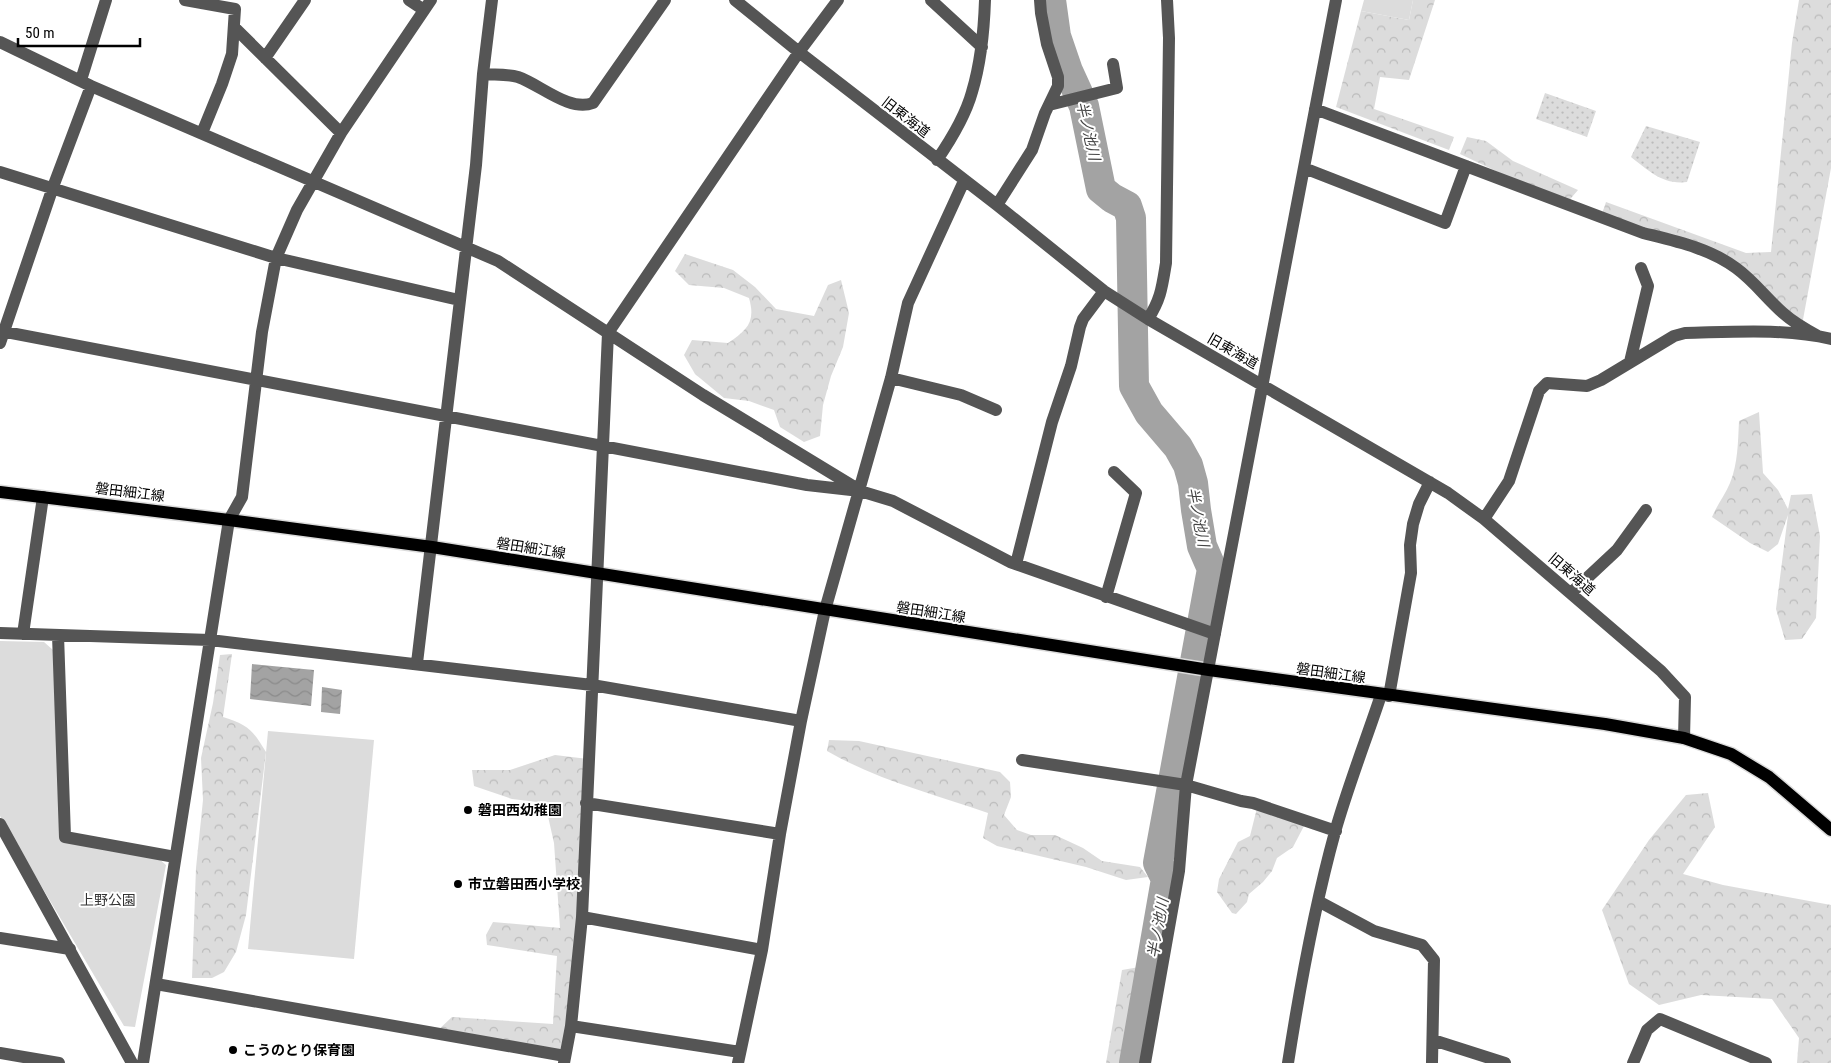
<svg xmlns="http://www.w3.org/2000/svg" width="1831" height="1063" font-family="'Roboto Condensed','Noto Sans JP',sans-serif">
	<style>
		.grass { fill: url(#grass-dots) }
		.forest { fill: url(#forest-crowns) }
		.green { fill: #dcdcdc }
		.water { fill: url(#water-waves) }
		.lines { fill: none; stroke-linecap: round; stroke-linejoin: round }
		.river { stroke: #a3a3a3; stroke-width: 30 }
		.major-casing { stroke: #dbdbdb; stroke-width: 15 }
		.minor { stroke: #555; stroke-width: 12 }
		.major { stroke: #000; stroke-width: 12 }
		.poi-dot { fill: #000; stroke: #fff; stroke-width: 2 }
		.labels { text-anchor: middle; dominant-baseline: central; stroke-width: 4; stroke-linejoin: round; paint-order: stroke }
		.street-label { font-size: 14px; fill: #000; stroke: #fff }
		.poi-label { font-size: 14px; font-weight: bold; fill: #000; stroke: #fff; text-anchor: start }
		.park-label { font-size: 14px; fill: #333; stroke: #fff }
		.water-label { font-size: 15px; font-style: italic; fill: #444; stroke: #fff }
	</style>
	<defs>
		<pattern id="grass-dots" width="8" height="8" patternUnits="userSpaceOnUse" patternTransform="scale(1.25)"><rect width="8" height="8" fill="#dcdcdc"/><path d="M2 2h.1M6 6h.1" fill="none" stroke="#bbb" stroke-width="1.8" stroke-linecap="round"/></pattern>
		<pattern id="forest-crowns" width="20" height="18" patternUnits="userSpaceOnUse" patternTransform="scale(1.25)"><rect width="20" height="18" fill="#dcdcdc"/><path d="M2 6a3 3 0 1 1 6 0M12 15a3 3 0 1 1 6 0" fill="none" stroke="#bbb"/></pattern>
		<pattern id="water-waves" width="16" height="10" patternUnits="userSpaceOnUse" patternTransform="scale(1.25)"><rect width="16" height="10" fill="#a3a3a3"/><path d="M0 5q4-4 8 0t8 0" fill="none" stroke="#8b8b8b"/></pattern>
	</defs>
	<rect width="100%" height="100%" fill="#fff"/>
	<!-- grass -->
	<path class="grass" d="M1545,93L1596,111L1587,137L1536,119Z
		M1646,126L1700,142L1687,182C1663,185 1649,171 1631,157Z"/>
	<!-- forest -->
	<path class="forest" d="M1413,0H1435L1409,80L1380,77L1374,109L1454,137L1449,150L1336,107L1361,11L1409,20Z
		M1799,0H1831V168L1802,325L1755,284L1697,252L1602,214L1606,202L1746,253L1771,252L1792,43Z
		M1467,137L1486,141L1513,161L1578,190L1566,204L1460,154Z
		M685,254L733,270L755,287L776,309L814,316L828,285L841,280L849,313L843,347L831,376L823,405L820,436L804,442L780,427L774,410L749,401L724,398L695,374L684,355L692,340L728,343C747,330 756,322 749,298L724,288L689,285L675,271Z
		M1759,412L1763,473L1778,490L1788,509L1791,495L1812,494L1820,536L1816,618L1802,639L1785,640L1776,609L1788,515L1778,544L1768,552L1750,543L1712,517C1717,505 1725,495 1730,483C1738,464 1738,441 1739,421Z
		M232,654L223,717C248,725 253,730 266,752L246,915L236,952L224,972L212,978H192L196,868L203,800L201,758L213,703L220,655Z
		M829,740L859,741L1000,772L1010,782L1011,797L1004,815L1017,830L1031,835H1055L1083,848L1102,861L1140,867L1148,877L1126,880L1086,867L997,846L983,838L988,813C934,794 877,780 827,751Z
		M555,755L588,759L577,965L562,1051L435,1033L452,1017L553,1024L557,956L487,945L486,935L493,922L560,928L554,843L545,803L512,799L474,786L472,770H510Z
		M1708,793L1715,827L1683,874L1723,885L1831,905V1063H1797L1799,1038L1772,999L1701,995L1659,1005L1629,984L1602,910L1649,840L1686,795Z
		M1257,808L1304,826L1293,847L1277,858L1272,871L1263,882L1249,894L1247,902L1236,914L1232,913L1217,892L1219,879L1238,842L1250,836Z
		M1151,965L1161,970L1145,1063H1106L1122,970Z"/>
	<!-- green -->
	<path class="green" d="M1364,0H1413L1409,20L1361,11Z
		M0,641L44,642L53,650L61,832L156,856L166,865L135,1027L124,1026L0,816Z
		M268,731L374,740L354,959L248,949Z"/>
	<!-- water -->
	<path class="water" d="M252,664L314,670L311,706L250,699Z
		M322,687L342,690L340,714L321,712Z"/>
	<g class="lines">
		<!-- river -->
		<path class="river" d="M1051,0L1056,36L1068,71L1084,106L1101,189L1112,198L1127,206L1131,218L1134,386L1149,413L1178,447L1188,465L1193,483L1196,510L1202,546L1212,569L1158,863L1166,879L1134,1063"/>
		<!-- major casing -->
		<g class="major-casing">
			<path id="major" d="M0,492L229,520L432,547L1209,670L1605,724L1684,738L1731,754L1769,777L1831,830"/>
		</g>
		<!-- minor -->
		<path class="minor" d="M185,0L235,9L232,54L222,84L202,133
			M409,0L424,10
			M735,0L799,52L997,205L1104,291L1148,319L1448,493L1484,519L1661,671L1685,697L1684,738
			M931,0L982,47
			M235,28L341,133
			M0,42L91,86L498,261L703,395L856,488
			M265,58L305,0
			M483,74C494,75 508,74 518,77C541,85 569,112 593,103L665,0
			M81,80L106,0
			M1049,105L1117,88L1113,64
			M1315,109L1643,233C1675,241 1709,248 1736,268C1754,281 1766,298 1783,313C1793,322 1805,329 1818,336
			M937,160C950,141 966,114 972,92C981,62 984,31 985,0
			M1304,168L1445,223L1466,166
			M0,172L276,258L459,300
			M997,205L1032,150L1045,113L1058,86V77L1047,44L1041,13L1040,0
			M1148,319C1161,299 1162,287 1166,263L1169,38L1167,0
			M0,331L807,485L860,491L893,501L1010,562L1215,634
			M0,343L53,187L91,86
			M1630,362L1648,286L1641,268
			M891,378L961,395L996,410
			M1484,519L1509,481L1539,391L1547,383L1587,386L1601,380L1674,336L1685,333C1733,332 1784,328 1831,339
			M1016,564L1052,422L1071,366L1080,327L1083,319L1104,291
			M1571,593L1617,550L1646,510
			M1106,597L1136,493L1114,472
			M0,633L210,640L592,685L801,721
			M23,634L43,497
			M58,635L65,837L175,857
			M417,663L476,165L483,74L492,0
			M1389,696L1411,573L1410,545L1413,524L1419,504L1430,482
			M1022,760L1186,785L1241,801L1253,803L1336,831
			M586,803L780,834
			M0,824L132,1063
			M1318,901L1374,931L1422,945L1434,960L1432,1063
			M582,917L762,950
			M0,938L70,949
			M156,984L565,1056
			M571,1026L740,1052
			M1433,1040L1505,1063
			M0,1053L59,1063
			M143,1063L229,520L242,497L262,332L276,258L297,210L341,133L431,0
			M564,1063L571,1026L582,917L608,333L799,52L838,0
			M738,1063L762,950L780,834L801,721L825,610L891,378L908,303L964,181
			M1145,1063L1179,871L1186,785L1336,0
			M1288,1063C1300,986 1314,908 1335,832C1348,786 1366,740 1381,695
			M1633,1063L1647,1030L1660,1019L1766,1063"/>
		<!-- major -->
		<use href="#major" class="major"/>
	</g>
	<!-- markers -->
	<g class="poi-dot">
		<circle cx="468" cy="810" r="5"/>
		<circle cx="458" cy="884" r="5"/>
		<circle cx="233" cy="1050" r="5"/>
	</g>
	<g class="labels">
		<!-- street labels -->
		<g class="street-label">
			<text transform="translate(906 117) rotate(38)">旧東海道</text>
			<text transform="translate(1233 351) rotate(30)">旧東海道</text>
			<text transform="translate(130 492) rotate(7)">磐田細江線</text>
			<text transform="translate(531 548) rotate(9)">磐田細江線</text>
			<text transform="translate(1572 574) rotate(41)">旧東海道</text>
			<text transform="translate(931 612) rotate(9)">磐田細江線</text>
			<text transform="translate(1331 673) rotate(8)">磐田細江線</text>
		</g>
		<!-- poi labels -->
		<g class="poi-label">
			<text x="478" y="810">磐田西幼稚園</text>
			<text x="468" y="884">市立磐田西小学校</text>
			<text x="243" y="1050">こうのとり保育園</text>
		</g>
		<!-- park labels -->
		<g class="park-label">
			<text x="108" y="900">上野公園</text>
		</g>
		<!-- water labels -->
		<g class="water-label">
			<text transform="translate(1088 131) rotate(77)">半ノ池川</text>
			<text transform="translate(1198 517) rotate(79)">半ノ池川</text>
			<text transform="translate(1158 928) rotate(-80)">半ノ池川</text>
		</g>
	</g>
	<!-- scale -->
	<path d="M18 38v8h122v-8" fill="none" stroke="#000000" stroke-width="2.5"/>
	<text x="25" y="38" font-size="15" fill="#000000" stroke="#ffffff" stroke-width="4" paint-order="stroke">50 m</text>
</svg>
